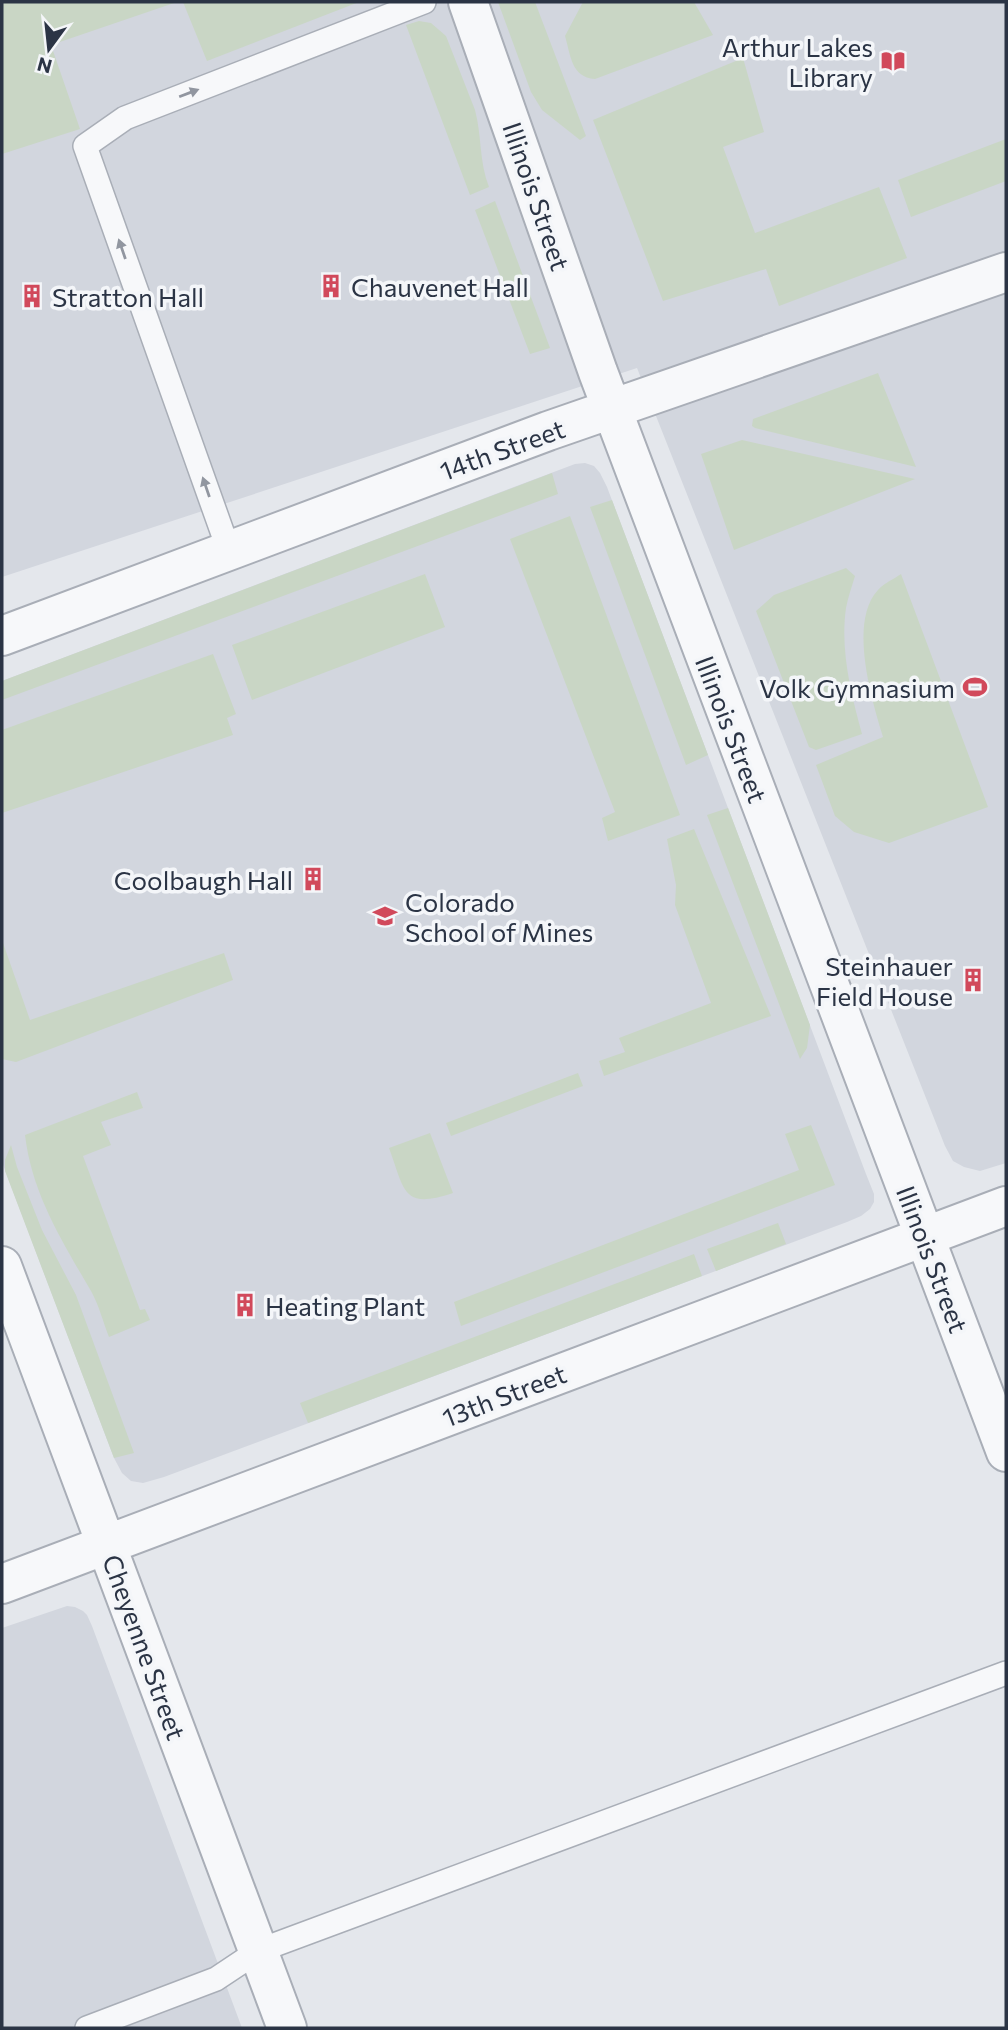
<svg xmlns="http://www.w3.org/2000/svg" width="1008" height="2030" font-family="Commissioner,sans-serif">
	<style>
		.built { fill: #d2d6de }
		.green { fill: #c9d6c5 }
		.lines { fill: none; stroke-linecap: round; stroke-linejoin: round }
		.lane-casing { stroke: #a9aeb7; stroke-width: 26 }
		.street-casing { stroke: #a9aeb7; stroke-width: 42 }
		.lane { stroke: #f7f8fa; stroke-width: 23 }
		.street { stroke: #f7f8fa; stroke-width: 38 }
		.oneway { fill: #9196a0 }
		.labels { text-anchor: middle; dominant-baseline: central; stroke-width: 7; stroke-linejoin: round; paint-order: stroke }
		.poi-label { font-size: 26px; fill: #2b3445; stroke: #f4f6f9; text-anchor: end }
		.street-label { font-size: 26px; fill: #2b3445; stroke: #f4f6f9 }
	</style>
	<rect width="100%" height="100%" fill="#e4e7ec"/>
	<!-- built -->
	<path class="built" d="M2,2H1006V1163L980,1171L964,1167L953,1161L945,1146L637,368L2,577Z
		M585,463L594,466L600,473L607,487L866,1174L874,1194V1202L870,1209L861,1216L847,1222L164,1477L143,1483L131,1481L122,1473L114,1458L2,1162V681L575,464Z
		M67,1606L75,1607L83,1611L87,1615L92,1626L242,2028H2V1628Z"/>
	<!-- green -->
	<path class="green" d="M2,2H177L51,45L80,129L2,154Z
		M183,2H359L207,61Z
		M498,2H535L586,136L580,140L542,110L531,92Z
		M583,2H694L713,35L595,79C571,77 571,56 565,36Z
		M419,21L431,23L446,36L475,110C482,136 479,162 489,187L470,195L406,25Z
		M743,58L764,132L723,147L755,233L879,187L907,258L779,306L766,269L663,301L593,120Z
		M1006,139V181L911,217L898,180Z
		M495,201L550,348L530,354L475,210Z
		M878,373L916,467L755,428L752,426L753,419Z
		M742,440L915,479L734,550L701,454Z
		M552,473L558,494L2,700V681Z
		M612,500L708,755L686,765L590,507Z
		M570,516L680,815L608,841L602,818L615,812L510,539Z
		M846,568L855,576C852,586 848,597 846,608C840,650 851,694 862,734L816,750L809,747L756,611L774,595Z
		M425,574L445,627L252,700L232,645Z
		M901,574L988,807L889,843L854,832L835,816L816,765L883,737C872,701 848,622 878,590C884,583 894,579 901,574Z
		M213,654L236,714L227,718L233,735L2,813V730Z
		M728,808L810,1025L807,1048L800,1059L707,815Z
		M694,829L771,1016L604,1076L599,1061L625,1052L619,1038L711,1003L675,905L676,885L667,839Z
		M2,940L30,1020L224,953L233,980L16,1062L2,1059Z
		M578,1073L583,1086L451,1136L446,1123Z
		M137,1092L143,1108L101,1122L111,1145L83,1156L140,1310L145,1309L150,1320L109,1337C103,1322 99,1305 91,1291C62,1241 32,1194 25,1135Z
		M811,1125L835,1185L461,1326L454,1302L799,1170L785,1134Z
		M430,1133L453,1193C402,1210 405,1191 389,1148Z
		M11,1145L17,1167L42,1230L76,1295L134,1453L114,1458L5,1171V1160Z
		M778,1223L786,1244L716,1271L707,1249Z
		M694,1254L702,1276L308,1423L300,1403Z"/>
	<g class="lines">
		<!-- lane casing -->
		<g class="lane-casing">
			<path id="lane" d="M229,551L85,146L125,118L424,2
				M87,2028L216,1979L258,1951L1006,1673"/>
		</g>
		<!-- street casing -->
		<g class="street-casing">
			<path id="street" d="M468,2L598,372L1006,1452
				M2,636L548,431L1006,272
				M2,1266L287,2028
				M2,1584L1006,1206"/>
		</g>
		<!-- lane -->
		<use href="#lane" class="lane"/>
		<!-- street -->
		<use href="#street" class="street"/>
	</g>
	<!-- one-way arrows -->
	<defs><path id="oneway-solid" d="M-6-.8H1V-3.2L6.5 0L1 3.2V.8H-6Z" transform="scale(1.75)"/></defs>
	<g class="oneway">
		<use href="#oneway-solid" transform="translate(189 93) rotate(-21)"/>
		<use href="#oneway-solid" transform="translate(122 249) rotate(-109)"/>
		<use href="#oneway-solid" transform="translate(206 487) rotate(-109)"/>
	</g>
	<!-- icons -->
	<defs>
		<g id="library-bare" transform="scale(1.89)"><path d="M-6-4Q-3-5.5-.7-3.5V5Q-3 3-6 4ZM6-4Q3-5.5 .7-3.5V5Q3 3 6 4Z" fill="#d1495b" stroke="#f4f6f9" stroke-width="2.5" paint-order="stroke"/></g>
		<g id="building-bare" transform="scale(1.89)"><path d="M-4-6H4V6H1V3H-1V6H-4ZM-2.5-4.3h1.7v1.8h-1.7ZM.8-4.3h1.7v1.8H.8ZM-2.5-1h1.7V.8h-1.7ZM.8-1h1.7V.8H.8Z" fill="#d1495b" stroke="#f4f6f9" stroke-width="2.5" paint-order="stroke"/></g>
		<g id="stadium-bare" transform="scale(1.89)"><path d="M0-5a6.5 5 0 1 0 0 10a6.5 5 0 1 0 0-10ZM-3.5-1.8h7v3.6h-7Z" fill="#d1495b" stroke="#f4f6f9" stroke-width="2.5" paint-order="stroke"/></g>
		<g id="university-bare" transform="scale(1.89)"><path d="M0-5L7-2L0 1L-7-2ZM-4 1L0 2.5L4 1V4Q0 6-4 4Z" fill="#d1495b" stroke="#f4f6f9" stroke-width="2.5" paint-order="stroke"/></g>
	</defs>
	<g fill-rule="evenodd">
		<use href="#library-bare" x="893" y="61"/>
		<use href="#building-bare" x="331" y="286"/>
		<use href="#building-bare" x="32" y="296"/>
		<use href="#stadium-bare" x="975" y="687"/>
		<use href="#building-bare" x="313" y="879"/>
		<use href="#university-bare" x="385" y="916"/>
		<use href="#building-bare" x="973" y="980"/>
		<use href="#building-bare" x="245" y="1305"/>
	</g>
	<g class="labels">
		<!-- poi labels -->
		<g class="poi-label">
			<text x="873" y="46">Arthur Lakes<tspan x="873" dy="30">Library</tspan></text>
			<text x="351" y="286" text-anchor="start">Chauvenet Hall</text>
			<text x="52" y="296" text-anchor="start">Stratton Hall</text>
			<text x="955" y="687">Volk Gymnasium</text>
			<text x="293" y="879">Coolbaugh Hall</text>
			<text x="405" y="901" text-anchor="start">Colorado<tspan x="405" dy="30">School of Mines</tspan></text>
			<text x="953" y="965">Steinhauer<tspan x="953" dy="30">Field House</tspan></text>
			<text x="265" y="1305" text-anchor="start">Heating Plant</text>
		</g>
		<!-- street labels -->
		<g class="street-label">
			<text transform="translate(537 196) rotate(71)">Illinois Street</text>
			<text transform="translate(502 449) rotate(-20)">14th Street</text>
			<text transform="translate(732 729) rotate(69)">Illinois Street</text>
			<text transform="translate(933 1259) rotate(69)">Illinois Street</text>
			<text transform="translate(504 1395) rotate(-21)">13th Street</text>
			<text transform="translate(145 1647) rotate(70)">Cheyenne Street</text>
		</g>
	</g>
	<!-- border -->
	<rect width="1008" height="2030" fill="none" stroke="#2b3445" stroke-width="7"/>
	<!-- north arrow -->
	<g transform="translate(49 49) rotate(195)" stroke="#f4f6f9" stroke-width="5" paint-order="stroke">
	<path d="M0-5L12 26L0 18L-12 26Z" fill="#2b3445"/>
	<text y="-10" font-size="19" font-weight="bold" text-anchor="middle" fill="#2b3445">N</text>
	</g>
</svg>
